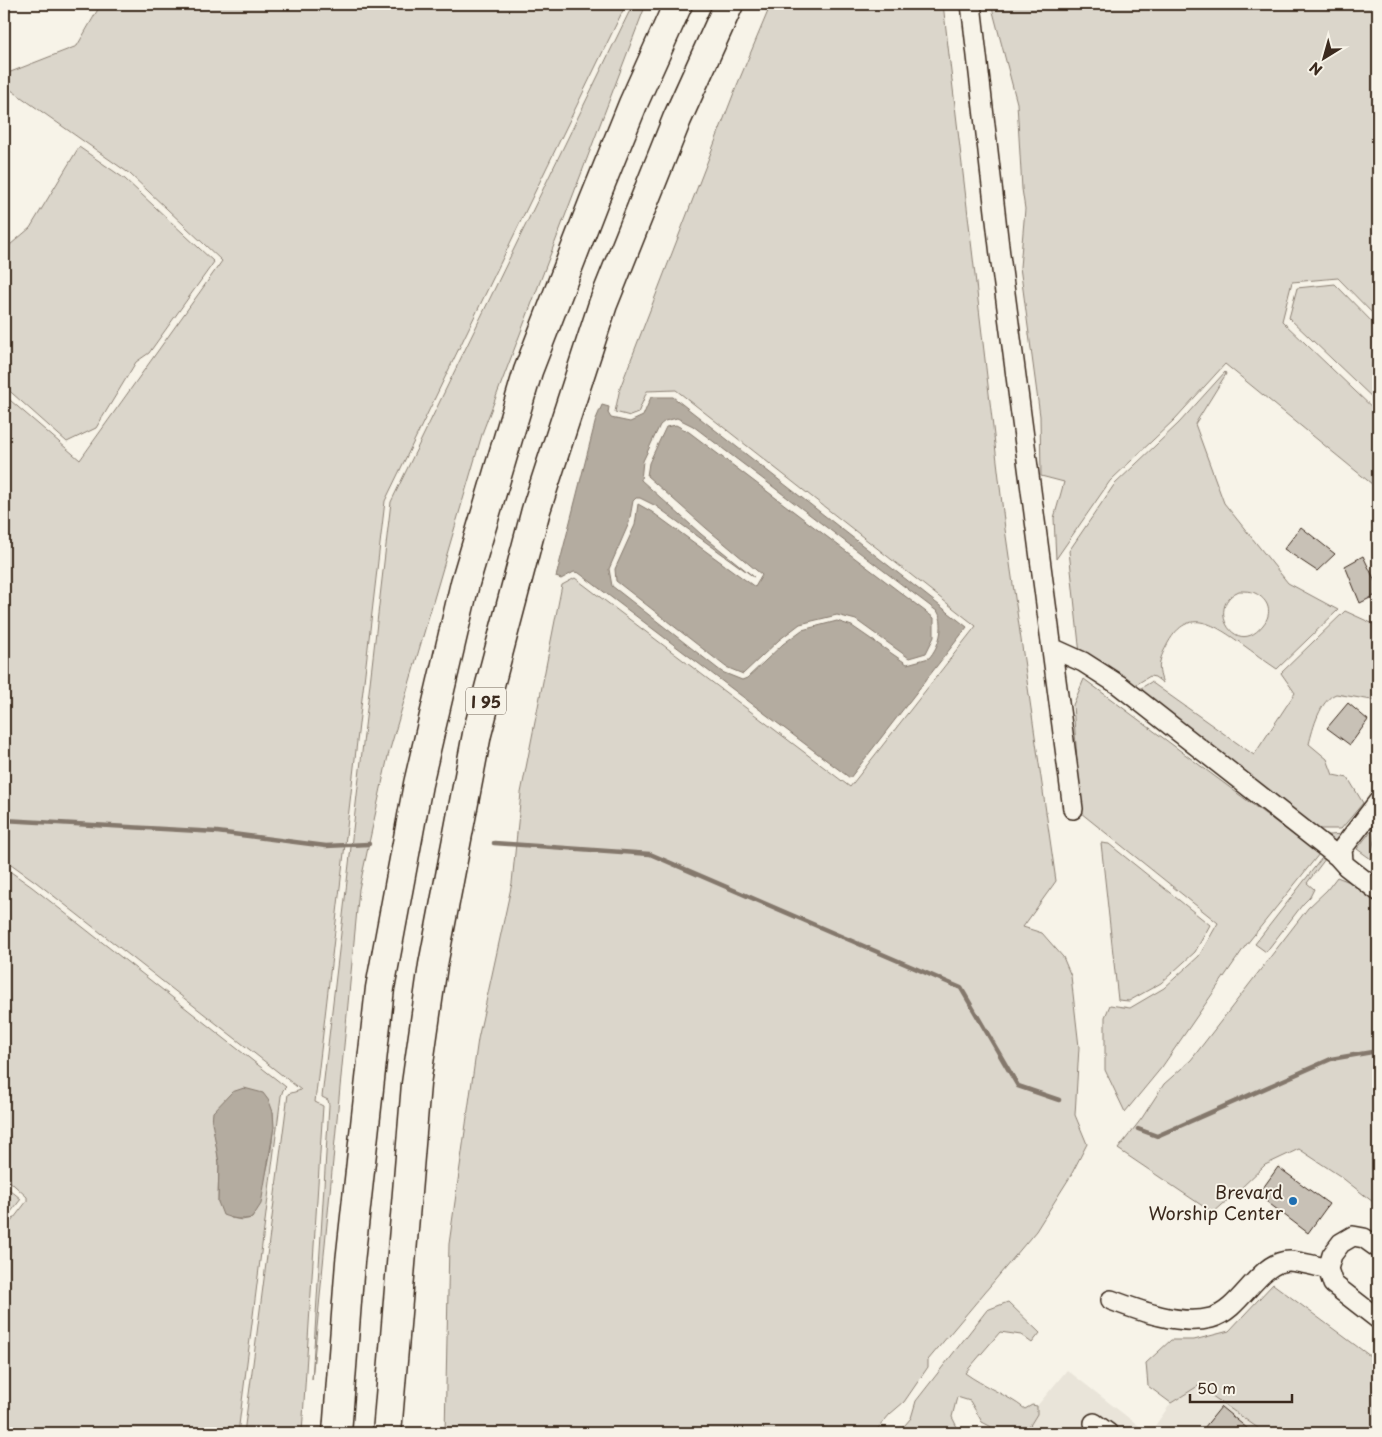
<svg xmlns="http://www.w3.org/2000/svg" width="1382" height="1437" font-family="'Playpen Sans',sans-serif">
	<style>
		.built { fill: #e9e4d9 }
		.green { fill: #dbd6cb; stroke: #8b8074; fill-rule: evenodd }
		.water { fill: #b4aca0; stroke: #84786c; fill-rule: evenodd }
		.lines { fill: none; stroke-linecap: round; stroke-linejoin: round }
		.stream { stroke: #84786c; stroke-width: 4.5 }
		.building { fill: #c8c1b6; stroke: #3b2a1e }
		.minor-casing { stroke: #3b2a1e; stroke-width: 22 }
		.highway-casing { stroke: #3b2a1e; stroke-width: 31 }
		.minor { stroke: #f7f3e8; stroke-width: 19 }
		.highway { stroke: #f7f3e8; stroke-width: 28 }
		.poi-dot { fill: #1f6fb2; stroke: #f7f3e8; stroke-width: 2 }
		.labels { text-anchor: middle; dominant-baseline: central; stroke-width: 4; stroke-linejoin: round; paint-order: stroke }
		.shield { fill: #f7f3e8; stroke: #73665b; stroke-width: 1 }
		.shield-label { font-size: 16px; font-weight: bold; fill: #3b2a1e }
		.poi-label { font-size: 18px; fill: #3b2a1e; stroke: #f7f3e8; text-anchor: end }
	</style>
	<rect width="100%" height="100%" fill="#f7f3e8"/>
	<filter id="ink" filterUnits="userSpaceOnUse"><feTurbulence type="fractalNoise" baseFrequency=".02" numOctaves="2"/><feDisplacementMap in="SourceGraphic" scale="10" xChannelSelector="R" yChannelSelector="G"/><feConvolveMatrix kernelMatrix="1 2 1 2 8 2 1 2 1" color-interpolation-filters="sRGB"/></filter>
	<g filter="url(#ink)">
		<!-- built -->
		<path class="built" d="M1067,1370L1148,1433H1028L1026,1432L1037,1414V1406Z
			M1198,1386L1265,1433H1150L1171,1403Z"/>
		<!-- green -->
		<path class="green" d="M101,4H626L385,501L315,1102L323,1106L302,1433H244L288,1094L301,1090L36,882L4,859V395L80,460L222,261L130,174L4,85V70L8,73L77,46Z
			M633,4H646L483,431L388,756L359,889L312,1380L329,1105L328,1100L322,1097L391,502Z
			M771,4H943L1005,529L1056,881L1023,927L1042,933L1063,957L1071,976L1079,1047L1075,1115L1087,1144L1070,1177L1036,1231L928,1360V1367L904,1402L890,1414L874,1433H445L449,1244L478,1039L512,883L521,793L562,585L575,578L850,787L976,626L676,390L647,391L638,413L630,416L615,412L620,388L735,90Z
			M991,4H1378V319L1338,278L1292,282L1282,321L1378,413V489L1225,364L1175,419L1110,481L1056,559L1054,518L1064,482L1041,476L1040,416L1020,267L1025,209L1022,189L1017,103Z
			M79,147L125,179L214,262L149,353L136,362L96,428L67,442L4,386V250L30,228Z
			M1335,284L1378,328V403L1289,318L1297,288Z
			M1225,372L1226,374L1195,424L1224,503L1288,583L1338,610L1277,669C1265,661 1253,652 1242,644C1216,626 1189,605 1168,643C1160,658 1156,666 1163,683L1155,677L1150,676L1132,687L1314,836L1344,834L1307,883L1314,889L1310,897L1303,904L1266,952L1255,944L1325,854L1088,673H1082L1069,551L1114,485L1179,423ZM1239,591C1244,591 1251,591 1255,593C1269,600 1273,613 1263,625C1236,660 1204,606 1239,591Z
			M1345,611L1378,626V701L1336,694C1320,700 1313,728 1309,744L1327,759L1333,775L1348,778L1363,803L1341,829H1314L1136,691L1151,682L1254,755L1295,693L1281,673Z
			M1084,679L1319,854L1246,945L1162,1067L1125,1112L1105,1070V1017L1110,1005L1130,1008L1164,988L1199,956L1218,923L1081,813L1073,705Z
			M1378,822V830L1375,834L1371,859L1357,849Z
			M1101,843L1109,844L1210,925L1195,952L1161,983L1129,1001L1118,1000Z
			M4,867L32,887L286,1087L283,1090L281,1096L238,1433H4V1231L27,1201V1197L4,1176ZM273,1112C275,1149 264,1183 252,1218L242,1220L231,1218L218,1202L219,1163L216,1143Z
			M1337,877L1355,884L1378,903V1206L1340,1176L1299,1149L1265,1165L1239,1190L1213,1213L1118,1149L1142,1118L1164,1084L1191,1060L1308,908L1327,890Z
			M4,1185L21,1199L4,1221Z
			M1273,1284L1378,1362V1433H1265L1198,1386L1171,1403L1148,1386L1146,1363L1171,1340H1194L1229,1331Z
			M1008,1302L1040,1333L1032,1343L1021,1335L1000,1332L965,1373C984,1387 1006,1394 1025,1409L1032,1405L1037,1406V1414L1026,1432L1003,1433L982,1422L970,1401L957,1397L952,1417L960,1433H898L911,1418L916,1401L987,1310Z"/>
		<!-- water -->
		<path class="water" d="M651,397H673L967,627L850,778L579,573L574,572L561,579L556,577L596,419L602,405L609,407L608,413L611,418L630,422L643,416ZM677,418L693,426L938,612C945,626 939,647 929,658L907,664L852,626L837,621L802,630L783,644L747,678L742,680L722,672L612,586L609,569L629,523L633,501L636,498H640L656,506L754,577L701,534L641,480L643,461L660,425L665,421Z
			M676,425L689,432L934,618V637L926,653L909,658L856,620L837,615L800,624L779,640L743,674L726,667L616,581L615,569L635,525L638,504L652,512L755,587L762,575L706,528L647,476L649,463L666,427Z
			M244,1088L263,1093L269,1101L273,1112L274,1127L261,1204L252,1218C241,1220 233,1219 223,1215L218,1202L219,1163L212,1122L213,1112L232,1092Z"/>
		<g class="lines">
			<!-- stream -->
			<path class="stream" d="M4,820L217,832L326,846L369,844
				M494,843L650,854L961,988L1018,1086L1059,1100
				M1138,1129L1157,1136L1331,1059L1378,1051"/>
		</g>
		<!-- building -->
		<path class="building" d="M1301,527L1335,554L1317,571L1284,549Z
			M1363,556L1378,587V594L1360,603L1345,566Z
			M1348,703L1368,720L1350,745L1327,728Z
			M1278,1167L1329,1204L1308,1233L1258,1195Z
			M1221,1407L1253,1433H1200Z"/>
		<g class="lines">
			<!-- minor casing -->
			<g class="minor-casing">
				<path id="minor" d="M971,4L1000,255L1073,809
					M1052,648L1083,662L1119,685L1337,856L1346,866L1378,891
					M1343,861L1342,849L1378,802
					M1378,1248L1364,1238L1353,1236L1341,1243L1332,1255L1328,1269L1333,1284L1378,1319
					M1111,1300C1140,1311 1180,1326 1211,1318C1242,1310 1259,1260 1290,1261C1302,1262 1316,1266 1328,1269
					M1094,1423L1108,1433"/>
			</g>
			<!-- highway casing -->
			<g class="highway-casing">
				<path id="highway" d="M337,1433L350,1262L380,988L418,784L465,583L528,371L593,203L633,104L678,4
					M387,1433L416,1084L433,965L477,734L536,510L603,304L677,119L729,4"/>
			</g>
			<!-- minor -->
			<use href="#minor" class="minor"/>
			<!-- highway -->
			<use href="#highway" class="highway"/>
		</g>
	</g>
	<!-- markers -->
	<circle class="poi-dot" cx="1293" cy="1201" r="5"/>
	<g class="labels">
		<!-- shield labels -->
		<rect class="shield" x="466" y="687.5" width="40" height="27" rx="4"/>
		<g class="shield-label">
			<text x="486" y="701">I 95</text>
		</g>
		<!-- poi labels -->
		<g class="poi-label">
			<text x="1283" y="1191">Brevard<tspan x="1283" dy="21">Worship Center</tspan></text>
		</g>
	</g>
	<!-- margin -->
	<rect width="1382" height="1437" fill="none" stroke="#f7f3e8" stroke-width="20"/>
	<rect x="10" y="10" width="1362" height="1417" fill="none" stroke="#3b2a1e" stroke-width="2" filter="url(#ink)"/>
	<!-- north arrow -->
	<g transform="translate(1324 58) rotate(217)" stroke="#f7f3e8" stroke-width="4" paint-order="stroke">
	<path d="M0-4L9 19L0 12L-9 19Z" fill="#3b2a1e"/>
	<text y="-8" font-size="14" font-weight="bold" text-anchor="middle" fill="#3b2a1e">N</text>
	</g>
	<!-- scale -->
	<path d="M1190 1394v8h102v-8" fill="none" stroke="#3b2a1e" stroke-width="2.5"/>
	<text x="1197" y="1394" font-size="15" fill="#3b2a1e" stroke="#f7f3e8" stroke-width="4" paint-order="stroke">50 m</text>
</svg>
